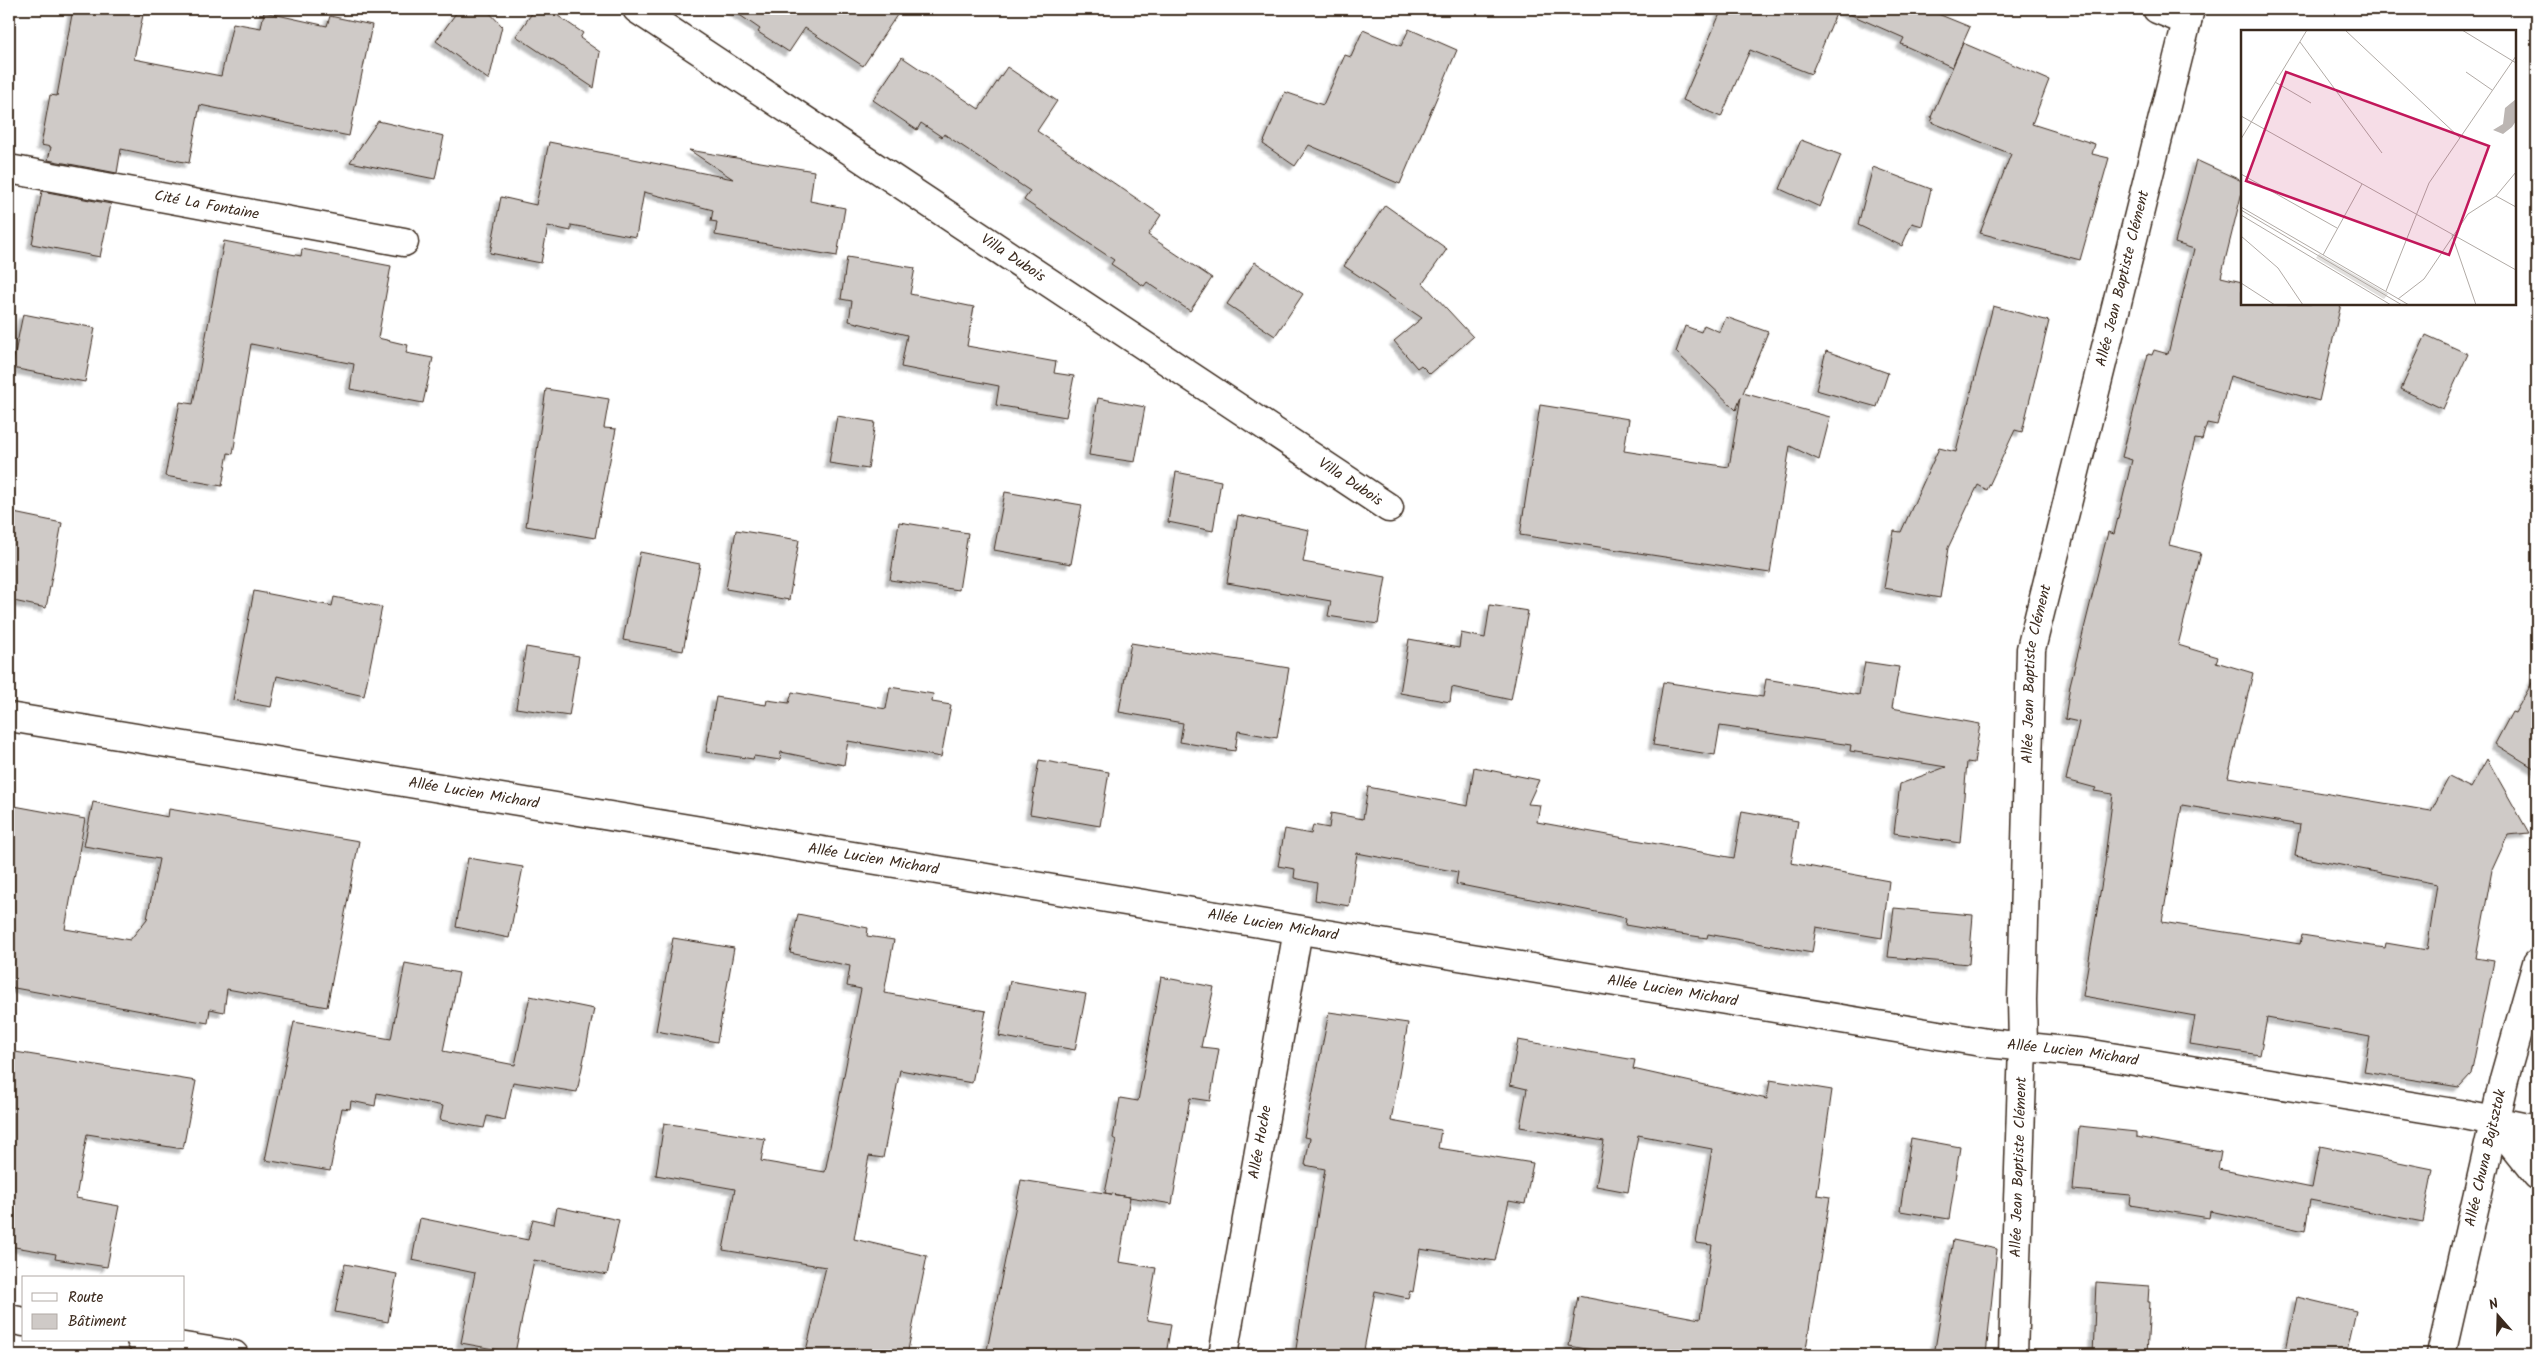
<svg xmlns="http://www.w3.org/2000/svg" width="2546" height="1364" font-family="Kalam,sans-serif">
	<style>
		.building { fill: #cfcac7; stroke: #3b2a1e; fill-rule: evenodd; filter: url(#shadow) }
		.lines { fill: none; stroke-linecap: round; stroke-linejoin: round }
		.minor-casing { stroke: #3b2a1e; stroke-width: 31 }
		.minor { stroke: #fff; stroke-width: 28 }
		.labels { text-anchor: middle; dominant-baseline: central; stroke-width: 5; stroke-linejoin: round; paint-order: stroke }
		.street-label { font-size: 15px; fill: #3b2a1e; stroke: #fff }
		.inset-road { fill: none; stroke: #b1aaa5; stroke-width: 1 }
		.view { fill: #c2185b; fill-opacity: 0.15; stroke: #c2185b; stroke-width: 2.5 }
		.inset-edge { fill: none; stroke: #3b2a1e; stroke-width: 2.5 }
	</style>
	<defs>
		<filter id="shadow"><feDropShadow dx="-4.5" dy="4.5" stdDeviation="1" flood-color="#0004"/></filter>
	</defs>
	<rect width="100%" height="100%" fill="#fff"/>
	<filter id="ink" filterUnits="userSpaceOnUse"><feTurbulence type="fractalNoise" baseFrequency=".02" numOctaves="2"/><feDisplacementMap in="SourceGraphic" scale="10" xChannelSelector="R" yChannelSelector="G"/><feConvolveMatrix kernelMatrix="1 2 1 2 8 2 1 2 1" color-interpolation-filters="sRGB"/></filter>
	<g filter="url(#ink)">
		<!-- building -->
		<path class="building" d="M73,9H133L132,13L143,15L134,59L221,76L233,23L261,28L264,12L327,26L330,16L372,25L349,136L200,105L189,163L121,149L117,173L48,160L51,147L41,145L50,95L57,96Z
			M459,9H486L502,26L489,80L436,41Z
			M535,9H548L583,33L580,38L600,52L594,88L516,36Z
			M731,9H901L863,66L805,28L789,52L758,32L760,29Z
			M1722,9H1926L1970,27L1952,67L1901,44L1904,38L1838,9L1811,74L1750,50L1721,117L1683,100Z
			M1409,29L1457,50L1400,184L1309,145L1295,166L1263,144L1285,92L1323,105L1345,55L1351,57L1363,30L1401,46Z
			M1963,43L2049,80L2032,124L2095,144L2092,154L2109,158L2080,260L1980,233L2011,154L1931,122L1933,118L1931,117Z
			M902,57L979,109L1007,67L1057,101L1037,131L1161,215L1148,235L1212,278L1190,311L1147,282L1144,286L1111,264L1114,260L1024,200L1030,191L944,134L942,137L921,123L917,130L873,100Z
			M378,121L444,136L435,179L350,162Z
			M1801,140L1841,155L1820,207L1780,189Z
			M549,142L733,179L689,150L814,171L810,201L845,208L837,256L715,235L717,222L711,221L713,210L644,192L636,237L571,225V231L548,226L541,263L490,253L501,197L536,205Z
			M2196,160L2242,181V192L2221,277L2242,282V304H2341L2319,401L2230,376L2217,425L2207,423L2202,440L2195,439L2169,545L2201,553L2178,645L2218,657L2216,662L2253,673L2228,777L2431,811L2449,777L2471,788L2487,759L2529,833L2508,835L2492,870L2476,958L2494,961L2471,1074L2459,1087L2364,1072L2370,1037L2267,1018L2260,1055L2190,1044L2195,1016L2083,996L2106,857H2105L2113,794L2094,791L2096,788L2066,780L2079,722L2065,719L2070,685L2108,532L2114,534L2132,460L2122,457L2148,354L2152,355L2154,350L2168,354L2194,249L2175,243ZM2182,805L2300,825L2295,856L2437,884L2427,950L2386,943L2385,948L2302,935L2300,944L2162,922Z
			M1873,167L1931,189L1922,226L1912,223L1902,246L1858,225Z
			M42,191L111,204L100,257L32,244Z
			M1385,205L1447,249L1423,283L1473,337L1430,374L1421,365L1417,368L1394,341L1422,318L1344,266Z
			M224,241L301,256L302,249L391,266L378,338L408,345L406,353L433,358L423,403L350,389L354,364L251,344L233,454L228,453L222,486L165,476L180,402L193,404Z
			M847,257L915,268L910,294L974,307L967,346L1056,362L1054,373L1074,376L1066,417L996,405L999,386L901,367L907,335L849,321L852,301L841,299Z
			M1255,262L1303,294L1275,336L1227,304Z
			M1993,306L2049,321L2022,432L2015,430L1987,490L1978,485L1948,548L1940,598L1884,588L1894,531L1901,532L1939,448L1956,452Z
			M23,314L95,328L85,382L12,368Z
			M1726,317L1768,332L1743,393L1830,417L1819,460L1790,446L1770,573L1520,535L1540,405L1629,419L1624,451L1729,467L1741,397L1736,410L1676,352L1685,326L1701,332L1704,325L1720,332Z
			M2426,335L2468,354L2443,409L2401,389Z
			M1826,351L1888,373L1877,407L1816,390Z
			M546,389L609,399L604,428L616,429L595,538L526,526Z
			M1098,398L1145,407L1135,462L1089,455Z
			M837,416L875,422L868,469L829,463Z
			M1176,472L1221,481L1213,531L1168,522Z
			M1005,492L1082,505L1071,564L994,550Z
			M9,512L62,523L46,608L9,600Z
			M1238,515L1309,530L1303,562L1386,577L1378,624L1328,616L1331,601L1227,583Z
			M899,522L968,533L959,590L890,580Z
			M736,530L799,540L789,600L726,589Z
			M640,552L700,564L683,651L623,640Z
			M254,591L332,606L334,597L382,607L364,696L277,676L271,707L233,700Z
			M1490,605L1528,611L1511,700L1452,687L1450,702L1400,693L1409,639L1459,648L1461,633L1485,638Z
			M1131,643L1289,668L1277,738L1238,731L1235,751L1180,742L1183,723L1119,712Z
			M526,647L579,656L569,716L516,708Z
			M1865,662L1899,667L1892,708L1980,724L1974,763L1967,762L1960,843L1894,833L1900,784L1946,767L1850,751L1851,745L1720,726L1715,755L1653,745L1663,682L1763,697L1766,679L1859,695Z
			M2537,674V770L2495,744L2512,712L2515,713Z
			M890,687L933,694L932,702L951,705L941,757L848,741L844,765L781,752L780,760L754,756L753,759L706,752L716,697L766,705L767,700L789,703L792,692L886,709Z
			M1039,760L1109,772L1100,826L1030,814Z
			M1474,767L1539,780L1528,804L1540,805L1537,822L1734,858L1742,811L1798,821L1791,863L1889,881L1882,938L1816,927L1812,953L1708,934L1707,938L1660,931L1625,925L1626,918L1456,884L1458,872L1357,853L1349,906L1315,900L1317,883L1294,878L1295,869L1278,866L1285,829L1311,834L1313,825L1329,828L1331,813L1363,819L1368,787L1468,806Z
			M93,802L168,817L169,809L359,841L327,1007L227,989L224,1012L210,1009L208,1023L9,987V805L85,819L65,929L130,940L147,919L159,859L84,846Z
			M468,858L523,867L509,938L456,927Z
			M1894,908L1973,915L1969,964L1888,957Z
			M798,914L868,928L867,936L894,940L884,993L986,1011L972,1083L900,1070L883,1158L869,1156L854,1239L927,1256L907,1355H805L826,1267L723,1250L735,1189L656,1175L664,1123L765,1139L761,1161L825,1172L861,989L847,986L850,966L790,953Z
			M673,938L734,948L717,1042L656,1031Z
			M405,963L459,973L443,1051L515,1065L530,996L594,1009L577,1092L513,1082L505,1120L487,1116L484,1128L440,1120L443,1106L377,1093L375,1106L351,1101L350,1109L342,1108L330,1171L265,1160L294,1022L391,1039Z
			M1161,977L1214,987L1201,1047L1219,1049L1210,1101L1190,1098L1172,1204L1105,1193L1116,1140L1113,1138L1120,1098L1138,1101Z
			M1010,981L1086,994L1075,1050L999,1036Z
			M1329,1012L1408,1023L1391,1121L1441,1130L1438,1148L1533,1163L1525,1204L1509,1201L1495,1261L1420,1249L1413,1292L1410,1291L1408,1298L1375,1291L1363,1355H1295L1325,1169L1305,1165L1310,1138L1304,1137Z
			M1518,1040L1635,1060L1633,1069L1767,1099L1770,1080L1832,1090L1817,1195L1830,1197L1805,1355H1622L1569,1346L1578,1296L1700,1319L1712,1245L1696,1243L1712,1149L1638,1135L1628,1192L1596,1186L1604,1141L1520,1127L1527,1089L1510,1085Z
			M9,1051L196,1081L183,1149L87,1134L76,1198L119,1206L107,1267L55,1259L56,1254L9,1246Z
			M2079,1126L2136,1132V1137L2221,1152L2218,1169L2312,1188L2320,1146L2433,1169L2423,1222L2310,1200L2305,1231L2210,1211L2209,1218L2130,1205L2131,1195L2073,1190Z
			M1911,1138L1960,1147L1949,1219L1900,1211Z
			M1021,1180L1130,1197L1119,1262L1156,1268L1147,1320L1171,1324L1166,1355H986Z
			M557,1207L619,1220L607,1275L534,1260L515,1353L461,1343L475,1273L412,1260L420,1218L528,1240L533,1219L554,1224Z
			M1953,1240L1997,1249L1986,1355H1934Z
			M345,1264L397,1274L388,1322L335,1312Z
			M2096,1282L2149,1286L2148,1302H2150L2147,1355H2093Z
			M2297,1297L2356,1311L2346,1355H2285Z"/>
		<g class="lines">
			<!-- minor casing -->
			<g class="minor-casing">
				<g id="minor">
					<path id="s1" d="M637,9L1389,508"/>
					<path d="M2157,9L2187,21"/>
					<path id="s2" d="M9,169L404,242"/>
					<path id="s3" d="M9,717L1987,1043L2086,1053L2460,1114L2537,1130"/>
					<path d="M2494,1121L2537,1175"/>
					<path d="M9,1319L24,1322"/>
					<path d="M141,1340L234,1355"/>
					<path id="s4" d="M1223,1355L1298,930"/>
					<path id="s5" d="M2013,1355L2023,1046L2022,1000L2031,649L2190,9"/>
					<path id="s6" d="M2441,1355L2504,1079L2537,963"/>
				</g>
			</g>
			<!-- minor -->
			<use href="#minor" class="minor"/>
		</g>
	</g>
	<g class="labels">
		<!-- street labels -->
		<g class="street-label">
			<text stroke="none"><textPath href="#s2" startOffset="201">Cité La Fontaine</textPath></text>
			<text stroke="none"><textPath href="#s1" startOffset="451">Villa Dubois</textPath></text>
			<text stroke="none"><textPath href="#s5" startOffset="1088">Allée Jean Baptiste Clément</textPath></text>
			<text stroke="none"><textPath href="#s1" startOffset="856">Villa Dubois</textPath></text>
			<text stroke="none"><textPath href="#s5" startOffset="682">Allée Jean Baptiste Clément</textPath></text>
			<text stroke="none"><textPath href="#s3" startOffset="471">Allée Lucien Michard</textPath></text>
			<text stroke="none"><textPath href="#s3" startOffset="876">Allée Lucien Michard</textPath></text>
			<text stroke="none"><textPath href="#s3" startOffset="1281">Allée Lucien Michard</textPath></text>
			<text stroke="none"><textPath href="#s3" startOffset="1686">Allée Lucien Michard</textPath></text>
			<text stroke="none"><textPath href="#s3" startOffset="2091">Allée Lucien Michard</textPath></text>
			<text stroke="none"><textPath href="#s4" startOffset="216">Allée Hoche</textPath></text>
			<text stroke="none"><textPath href="#s6" startOffset="202">Allée Chuna Bajtsztok</textPath></text>
			<text stroke="none"><textPath href="#s5" startOffset="188">Allée Jean Baptiste Clément</textPath></text>
		</g>
	</g>
	<!-- overview -->
	<g transform="translate(2241 30)">
		<rect width="275" height="275" fill="#fff"/>
		<path d="M78,224L147,264L143,269L75,228Z" fill="#e2e0de"/>
		<path d="M275,69V91L271,97L262,104L252,100L262,94L264,78Z" fill="#bcb6b3"/>
		<path class="inset-road" d="M104,0L219,108M221,0L275,33M59,12L141,123M225,42L251,60M34,52L70,73M0,86L275,240M0,109L66,0M0,144L96,198M255,166L275,177M0,177L168,275M0,180L161,275M0,185L150,275M211,205L235,275M0,206L37,238L62,275M82,225L121,154M0,253L34,275M145,261L188,153L275,26M157,269L183,249L227,184L255,166L275,142"/>
		<path class="view" d="M45,42L248,116L208,225L5,151Z"/>
		<rect width="275" height="275" class="inset-edge"/>
	</g>
	<!-- margin -->
	<rect width="2546" height="1364" fill="none" stroke="#fff" stroke-width="30"/>
	<rect x="15" y="15" width="2516" height="1334" fill="none" stroke="#3b2a1e" stroke-width="2" filter="url(#ink)"/>
	<!-- legend -->
	<rect x="22" y="1276" width="162" height="65" fill="#ffffff" stroke="#b1aaa5"/>
	<rect x="32" y="1293" width="25" height="8" fill="#ffffff" stroke="#b1aaa5"/>
	<text x="68" y="1302" font-size="15" fill="#3b2a1e">Route</text>
	<rect x="32" y="1314" width="25" height="15" fill="#cfcac7" stroke="#b1aaa5"/>
	<text x="68" y="1326" font-size="15" fill="#3b2a1e">Bâtiment</text>
	<!-- north arrow -->
	<g transform="translate(2498 1316) rotate(340)" stroke="#ffffff" stroke-width="4" paint-order="stroke">
	<path d="M0-4L9 19L0 12L-9 19Z" fill="#3b2a1e"/>
	<text y="-8" font-size="14" font-weight="bold" text-anchor="middle" fill="#3b2a1e">N</text>
	</g>
</svg>
